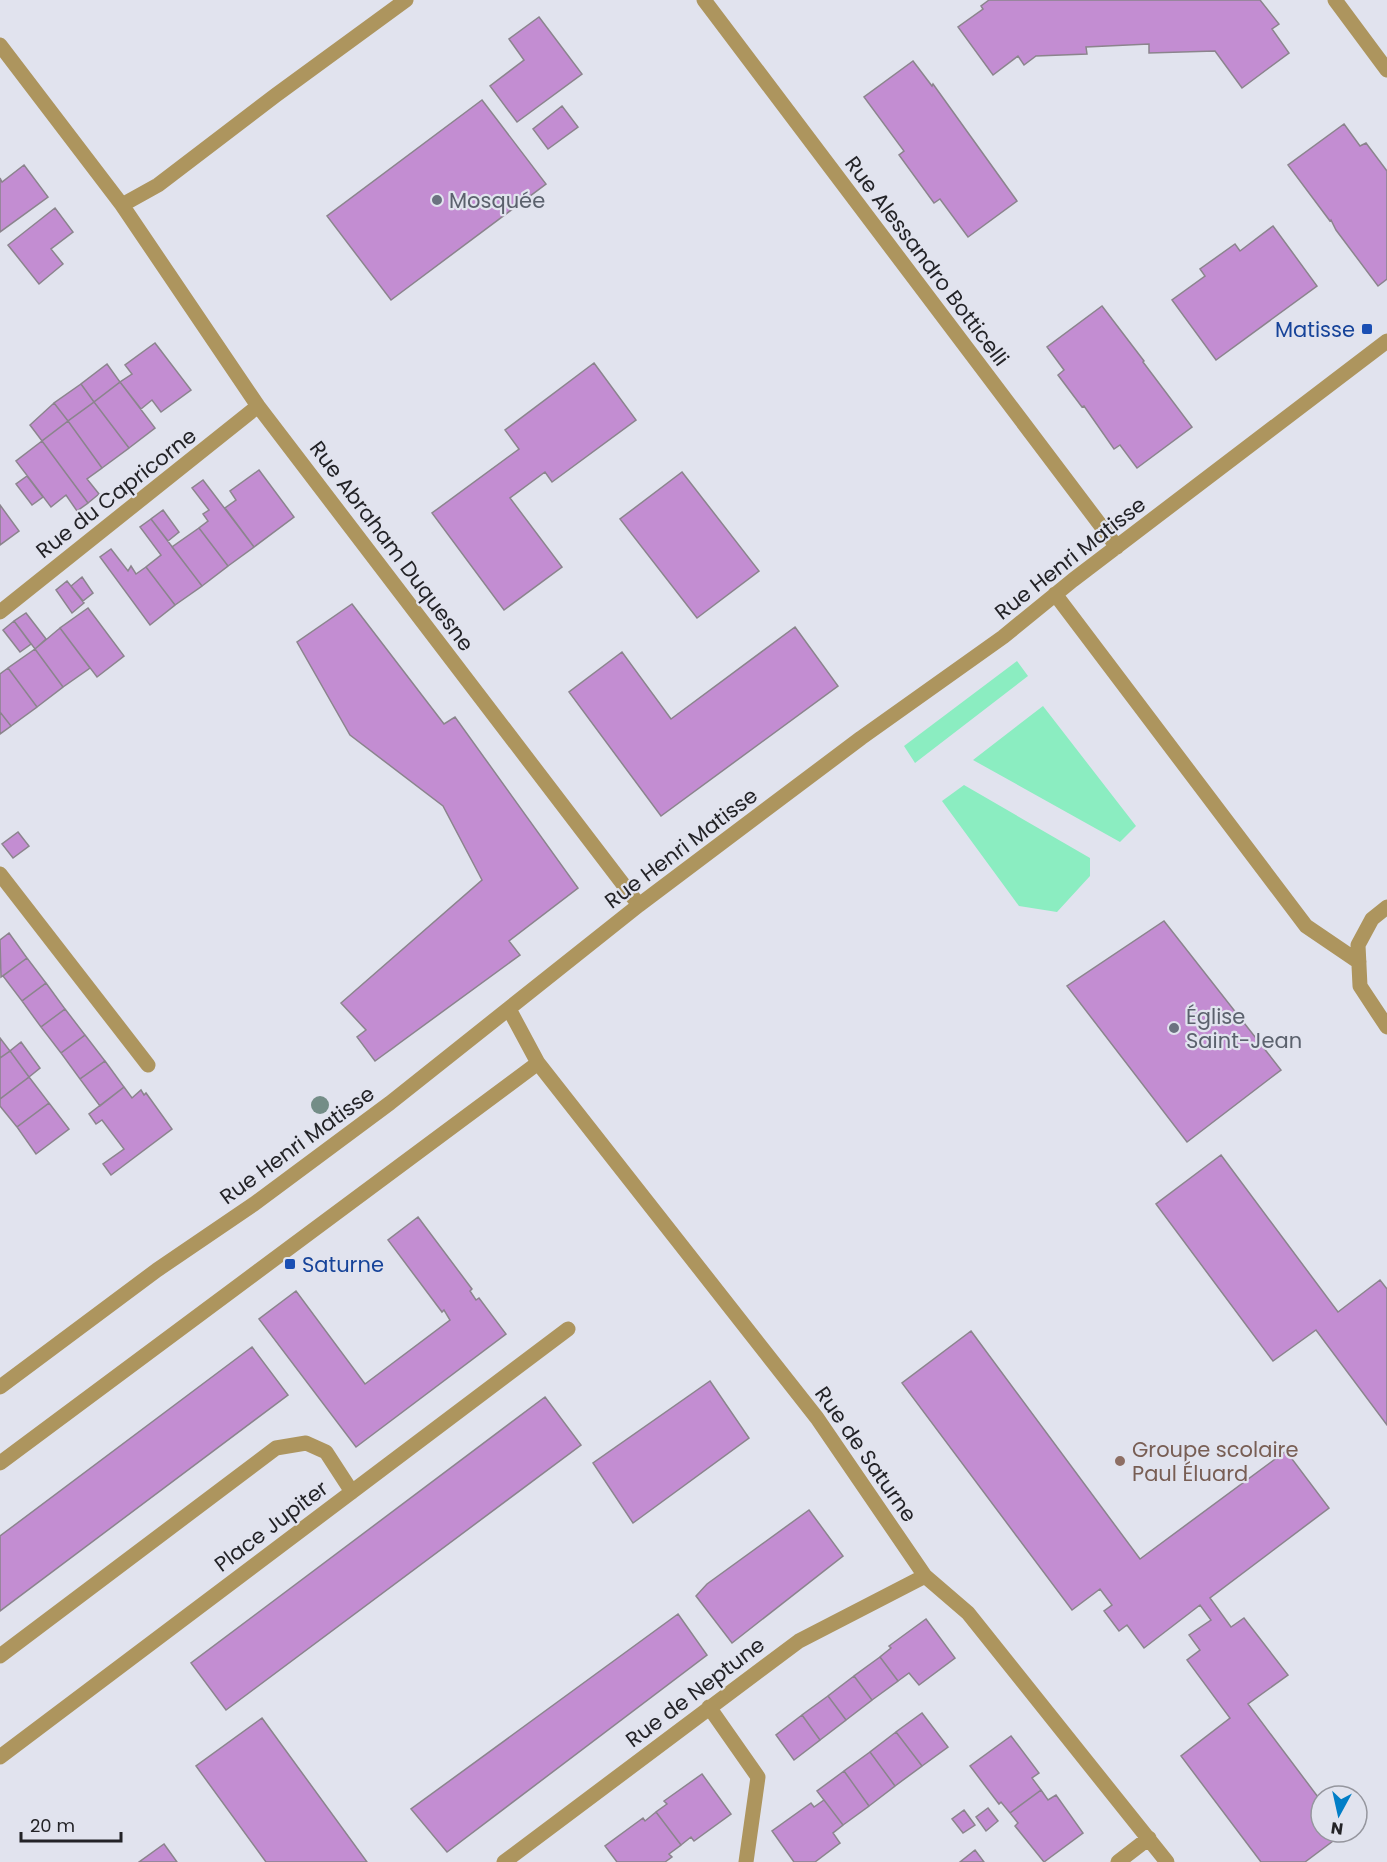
<svg xmlns="http://www.w3.org/2000/svg" width="1387" height="1862" font-family="Poppins,sans-serif">
	<style>
		.green { fill: #8bedc1 }
		.building { fill: #c38dd2; stroke: #8b848d; stroke-width: 1.5 }
		.lines { fill: none; stroke-linecap: round; stroke-linejoin: round }
		.minor { stroke: #ad955e; stroke-width: 15 }
		.tree { fill: #748d87 }
		.worship-dot { fill: #6b7280; stroke: #e1e3ee; stroke-width: 2 }
		.transit-dot { fill: #1a4fb4; stroke: #e1e3ee; stroke-width: 2 }
		.education-dot { fill: #8d6e63; stroke: #e1e3ee; stroke-width: 2 }
		.labels { text-anchor: middle; dominant-baseline: central; stroke-width: 4.5; stroke-linejoin: round; paint-order: stroke }
		.worship-label { font-size: 21px; fill: #5b616d; stroke: #e1e3ee; text-anchor: start }
		.street-label { font-size: 21px; fill: #232327; stroke: #e1e3ee }
		.transit-label { font-size: 21px; fill: #164399; stroke: #e1e3ee; text-anchor: end }
		.education-label { font-size: 21px; fill: #785e54; stroke: #e1e3ee; text-anchor: start }
	</style>
	<rect width="100%" height="100%" fill="#e1e3ee"/>
	<!-- green -->
	<path class="green" d="M1017,661L1028,676L915,763L904,746Z
		M1043,706L1136,826L1120,842L973,760Z
		M964,785L1090,858V876L1057,912L1019,906L942,801Z"/>
	<!-- building -->
	<path class="building" d="M989,0H1260L1279,24L1272,29L1289,53L1242,88L1215,51L1149,53V44L1086,47L1087,54L1036,56L1024,65L1018,56L993,75L958,27L983,9L981,6Z
		M539,17L582,74L517,122L490,86L524,60L509,39Z
		M913,61L932,86L933,84L1017,201L968,237L940,199L934,203L899,155L904,151L864,97Z
		M482,100L546,184L391,300L327,216Z
		M562,106L578,127L548,149L533,129Z
		M1344,124L1360,146L1366,143L1387,171V279L1378,286L1336,230L1331,220L1330,221L1288,165Z
		M24,165L48,197L0,232V178L2,182Z
		M55,208L73,232L51,249L63,264L39,284L8,245Z
		M1273,226L1317,286L1216,360L1172,300L1205,276L1200,269L1235,244L1240,251Z
		M1102,306L1144,361L1143,362L1192,427L1137,468L1120,445L1114,449L1084,406L1082,407L1058,375L1064,370L1047,347Z
		M155,343L191,390L161,412L152,400L141,409L120,382L132,374L125,365Z
		M594,363L636,420L552,482L545,472L510,498L562,567L504,610L432,513L519,449L505,430Z
		M107,364L120,382L94,402L81,384Z
		M120,382L155,428L129,448L94,402Z
		M81,384L94,402L68,421L54,403Z
		M94,402L129,448L102,468L68,421Z
		M54,403L68,421L42,441L30,425Z
		M68,421L102,468L87,479L99,494L88,503L42,441Z
		M42,441L88,503L77,511L66,495L51,507L16,461Z
		M259,470L294,517L254,547L225,508L236,500L230,491Z
		M682,472L759,571L697,618L620,519Z
		M27,476L43,497L32,505L16,484Z
		M203,480L254,547L228,566L199,528L208,521L203,514L209,510L192,488Z
		M0,505L19,531L0,545Z
		M163,510L179,532L168,541L151,519Z
		M151,519L202,586L175,605L146,567L161,555L140,527Z
		M199,528L228,566L202,586L172,547Z
		M111,549L128,571L131,566L136,574L146,567L175,605L150,625L100,557Z
		M82,577L93,593L83,601L71,586Z
		M67,581L84,603L72,613L56,590Z
		M352,604L444,724L455,717L578,888L509,941L520,955L375,1061L357,1037L366,1030L341,1003L482,880L443,806L350,735L297,642Z
		M88,608L124,656L97,677L60,628Z
		M26,613L46,639L35,649L14,621Z
		M14,621L31,644L20,652L3,630Z
		M795,627L838,686L661,816L569,692L622,652L671,719Z
		M60,628L90,668L63,687L35,649Z
		M35,649L63,687L37,707L8,668Z
		M8,668L37,707L11,726L0,712V674Z
		M0,712L11,726L0,734Z
		M18,832L29,846L13,858L2,844Z
		M1164,921L1281,1070L1187,1142L1067,986Z
		M9,933L27,958L1,977L0,940Z
		M27,958L46,983L22,1001L3,976Z
		M46,983L65,1009L41,1027L22,1001Z
		M65,1009L85,1035L61,1053L41,1027Z
		M85,1035L105,1061L80,1079L61,1053Z
		M0,1038L10,1051L0,1058Z
		M21,1042L40,1068L29,1077L10,1051Z
		M10,1051L29,1077L0,1099V1058Z
		M105,1061L124,1087L100,1106L80,1079Z
		M29,1077L49,1103L17,1127L0,1106V1099Z
		M124,1087L132,1098L141,1090L144,1095L146,1093L172,1129L111,1175L103,1164L124,1149L102,1120L96,1124L89,1114Z
		M49,1103L69,1129L36,1154L17,1127Z
		M1221,1155L1338,1312L1380,1280L1387,1289V1425L1316,1330L1273,1361L1156,1204Z
		M418,1217L472,1289L470,1291L476,1300L479,1298L506,1334L356,1447L259,1319L296,1291L365,1384L450,1320L444,1310L442,1312L388,1240Z
		M971,1331L1140,1559L1286,1451L1329,1508L1210,1598L1231,1627L1244,1618L1288,1675L1248,1704L1321,1801V1832H1345L1305,1862H1261L1181,1756L1230,1718L1187,1660L1200,1650L1189,1635L1211,1620L1200,1605L1144,1648L1127,1625L1119,1631L1104,1611L1112,1605L1100,1589L1072,1610L902,1383Z
		M252,1347L288,1395L0,1611V1536Z
		M710,1381L749,1438L633,1523L593,1463Z
		M545,1397L581,1445L226,1710L191,1663Z
		M809,1510L843,1556L732,1643L696,1596L707,1584Z
		M678,1614L707,1655L447,1852L411,1809Z
		M926,1619L955,1658L919,1685L909,1673L898,1681L880,1657L891,1648L889,1646Z
		M880,1657L898,1681L872,1700L854,1676Z
		M854,1676L872,1700L846,1720L828,1696Z
		M828,1696L846,1720L820,1740L802,1715Z
		M922,1713L948,1747L922,1766L896,1732Z
		M802,1715L820,1740L794,1760L776,1735Z
		M262,1718L367,1862H266L196,1766Z
		M896,1732L922,1766L895,1786L870,1752Z
		M1011,1736L1039,1773L1032,1778L1041,1790L1010,1813L1001,1802L999,1804L970,1766Z
		M870,1752L895,1786L869,1806L844,1771Z
		M844,1771L869,1806L843,1825L817,1791Z
		M702,1774L731,1814L694,1841L691,1837L681,1845L656,1812L667,1804L664,1801Z
		M1041,1790L1048,1800L1056,1795L1083,1833L1044,1862L1015,1826L1018,1823L1010,1813Z
		M824,1800L843,1825L833,1833L840,1843L815,1862H794L772,1831L811,1803L814,1807Z
		M988,1808L998,1821L986,1831L976,1817Z
		M964,1810L975,1825L963,1833L952,1819Z
		M656,1812L681,1845L669,1854L672,1857L665,1862H617L605,1846L643,1818L645,1821Z
		M164,1844L177,1862H139Z
		M975,1850L984,1862H960Z"/>
	<g class="lines">
		<!-- minor -->
		<path class="minor" d="M704,0L1117,547
			M1335,0L1387,70
			M0,45L122,205L258,406L639,905
			M122,205L158,185L276,95L406,0
			M1055,594L1306,926L1359,962
			M0,612L258,406
			M0,874L148,1065
			M1387,907L1372,919L1358,945L1360,986L1387,1027
			M509,1009L538,1063L817,1418L925,1576L968,1613L1167,1862
			M0,1387L157,1270L254,1204L390,1103L639,905L861,738L1003,637L1073,580L1387,341
			M0,1463L538,1063
			M0,1656L276,1448L306,1443L326,1452L352,1492
			M709,1707L758,1777L746,1862
			M0,1757L568,1329
			M504,1862L799,1641L925,1576
			M1118,1862L1149,1838"/>
	</g>
	<!-- trees -->
	<circle class="tree" cx="320" cy="1105" r="9"/>
	<!-- markers -->
	<g class="worship-dot">
		<circle cx="437" cy="200" r="6"/>
		<circle cx="1174" cy="1028" r="6"/>
	</g>
	<g class="transit-dot">
		<rect x="1361" y="323" width="12" height="12" rx="3"/>
		<rect x="284" y="1258" width="12" height="12" rx="3"/>
	</g>
	<circle class="education-dot" cx="1120" cy="1461" r="6"/>
	<g class="labels">
		<!-- worship labels -->
		<g class="worship-label">
			<text x="449" y="200">Mosquée</text>
			<text x="1186" y="1016">Église<tspan x="1186" dy="24">Saint-Jean</tspan></text>
		</g>
		<!-- street labels -->
		<g class="street-label">
			<text transform="translate(927 261) rotate(53)">Rue Alessandro Botticelli</text>
			<text transform="translate(116 493) rotate(-38)">Rue du Capricorne</text>
			<text transform="translate(392 546) rotate(53)">Rue Abraham Duquesne</text>
			<text transform="translate(1070 558) rotate(-38)">Rue Henri Matisse</text>
			<text transform="translate(681 848) rotate(-37)">Rue Henri Matisse</text>
			<text transform="translate(297 1145) rotate(-36)">Rue Henri Matisse</text>
			<text transform="translate(866 1454) rotate(55)">Rue de Saturne</text>
			<text transform="translate(271 1526) rotate(-37)">Place Jupiter</text>
			<text transform="translate(695 1692) rotate(-37)">Rue de Neptune</text>
		</g>
		<!-- transit labels -->
		<g class="transit-label">
			<text x="1355" y="329">Matisse</text>
			<text x="302" y="1264" text-anchor="start">Saturne</text>
		</g>
		<!-- education labels -->
		<g class="education-label">
			<text x="1132" y="1449">Groupe scolaire<tspan x="1132" dy="24">Paul Éluard</tspan></text>
		</g>
	</g>
	<!-- north arrow -->
	<g transform="translate(1339 1814) rotate(188)"><circle r="28" fill="#e1e3ee" stroke="#95969e" stroke-width="1.5"/>
	<path d="M0-4.5L10 22L0 15L-10 22Z" fill="#017ec7"/>
	<text y="-9" font-size="16" font-weight="bold" text-anchor="middle" fill="#232327">N</text>
	</g>
	<!-- scale -->
	<path d="M21 1832v9h100v-9" fill="none" stroke="#232327" stroke-width="3"/>
	<text x="30" y="1832" font-size="18" fill="#232327" stroke="#e1e3ee" stroke-width="4.5" paint-order="stroke">20 m</text>
</svg>
